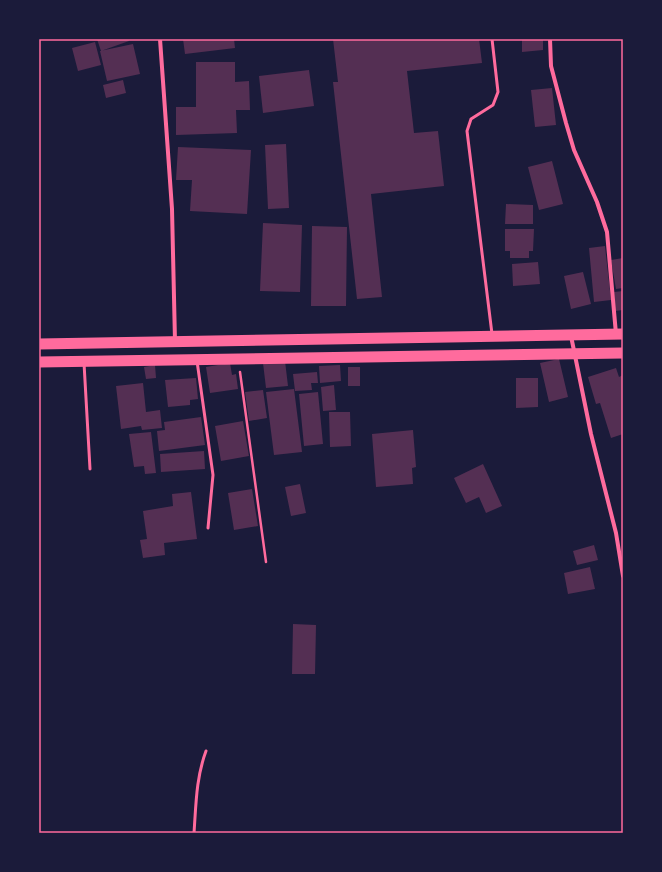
<svg xmlns="http://www.w3.org/2000/svg" width="662" height="872" font-family="'Source Sans 3',sans-serif">
	<style>
		.building { fill: #542f53 }
		.lines { fill: none; stroke-linecap: round; stroke-linejoin: round }
		.path { stroke: #ff6b9d; stroke-width: 2.5 }
		.service { stroke: #ff6b9d; stroke-width: 3 }
		.minor { stroke: #ff6b9d; stroke-width: 4 }
		.trunk { stroke: #ff6b9d; stroke-width: 11 }
		.neatline { fill: none; stroke: #ff6b9d; stroke-width: 1.5 }
	</style>
	<rect width="100%" height="100%" fill="#1b1b3a"/>
	<!-- building -->
	<path class="building" d="M97,39H128L129,41L101,51Z
		M183,39H234L235,48L185,54Z
		M333,39H479L482,63L407,71L414,133L438,131L444,186L371,194L382,297L357,299L333,82H338Z
		M522,39H543V50L522,52Z
		M95,42L101,65L78,71L72,48Z
		M133,44L140,74L107,81L100,51Z
		M196,62H235V82L249,81L250,110H236L237,133L176,135V107H196Z
		M309,70L314,106L263,113L259,76Z
		M123,80L126,93L106,98L103,85Z
		M552,88L556,125L535,127L531,90Z
		M286,144L289,208L268,209L265,145Z
		M178,147L251,150L247,214L190,211L192,180H176Z
		M552,161L563,204L539,210L528,167Z
		M506,204L533,205V224H505Z
		M263,223L302,225L300,292L260,291Z
		M312,226L347,227L346,306H311Z
		M505,229H534L533,251H529V258H510V251H505Z
		M605,246L611,300L594,302L589,248Z
		M623,258V288L616,289L611,260Z
		M538,262L540,284L513,286L512,264Z
		M583,272L591,304L571,309L564,276Z
		M623,291V310L615,311L614,292Z
		M559,359L568,397L549,402L540,363Z
		M285,361L288,386L266,388L263,363Z
		M230,363L232,375L236,374L238,389L210,393L206,367Z
		M155,365L156,378L146,379L144,367Z
		M340,365L341,381L320,383L319,366Z
		M348,367H360V386H348Z
		M616,368L619,377L623,375V434L611,438L600,403L596,404L588,377Z
		M317,372L318,383H311L312,390L295,391L293,374Z
		M196,378L198,399L190,400V405L168,407L165,380Z
		M516,378H538V407L516,408Z
		M143,383L146,412L160,410L162,428L142,430L141,426L121,429L116,386Z
		M334,385L336,410L323,411L321,387Z
		M294,389L302,452L274,455L266,392Z
		M263,390L267,418L249,421L245,392Z
		M318,392L323,444L304,446L299,394Z
		M329,412H350L351,446L330,447Z
		M201,417L205,445L159,451L157,431L165,430L164,422Z
		M243,421L249,456L221,461L215,426Z
		M413,430L416,467L412,468L413,484L376,487L372,434Z
		M151,432L156,473L145,474L144,466L134,467L129,434Z
		M204,451L205,469L161,472L160,454Z
		M483,464L502,506L486,513L479,497L466,503L454,478Z
		M300,484L306,513L291,516L285,487Z
		M252,489L258,526L234,530L228,493Z
		M191,492L197,539L164,543L165,555L143,558L140,540L147,539L143,511L173,506L172,494Z
		M594,545L598,560L577,565L573,551Z
		M590,567L595,589L568,594L564,573Z
		M293,624L316,625L315,674H292Z"/>
	<g class="lines">
		<!-- path -->
		<path class="path" d="M240,372L266,562"/>
		<!-- service -->
		<path class="service" d="M492,39L498,92L493,105L471,119L467,131L492,334
			M197,361L213,475L208,528
			M84,363L90,469
			M194,833C196,805 196,778 206,751"/>
		<!-- minor -->
		<path class="minor" d="M160,39L172,209L175,341
			M550,39L551,66L566,123L574,150L597,202L607,232L616,334
			M571,336L591,434L616,533L623,576"/>
		<!-- trunk -->
		<path class="trunk" d="M39,344L623,334
			M39,362L623,353"/>
	</g>
	<!-- border -->
	<rect width="662" height="872" fill="none" stroke="#1b1b3a" stroke-width="80"/>
	<rect x="40" y="40" width="582" height="792" class="neatline"/>
</svg>
